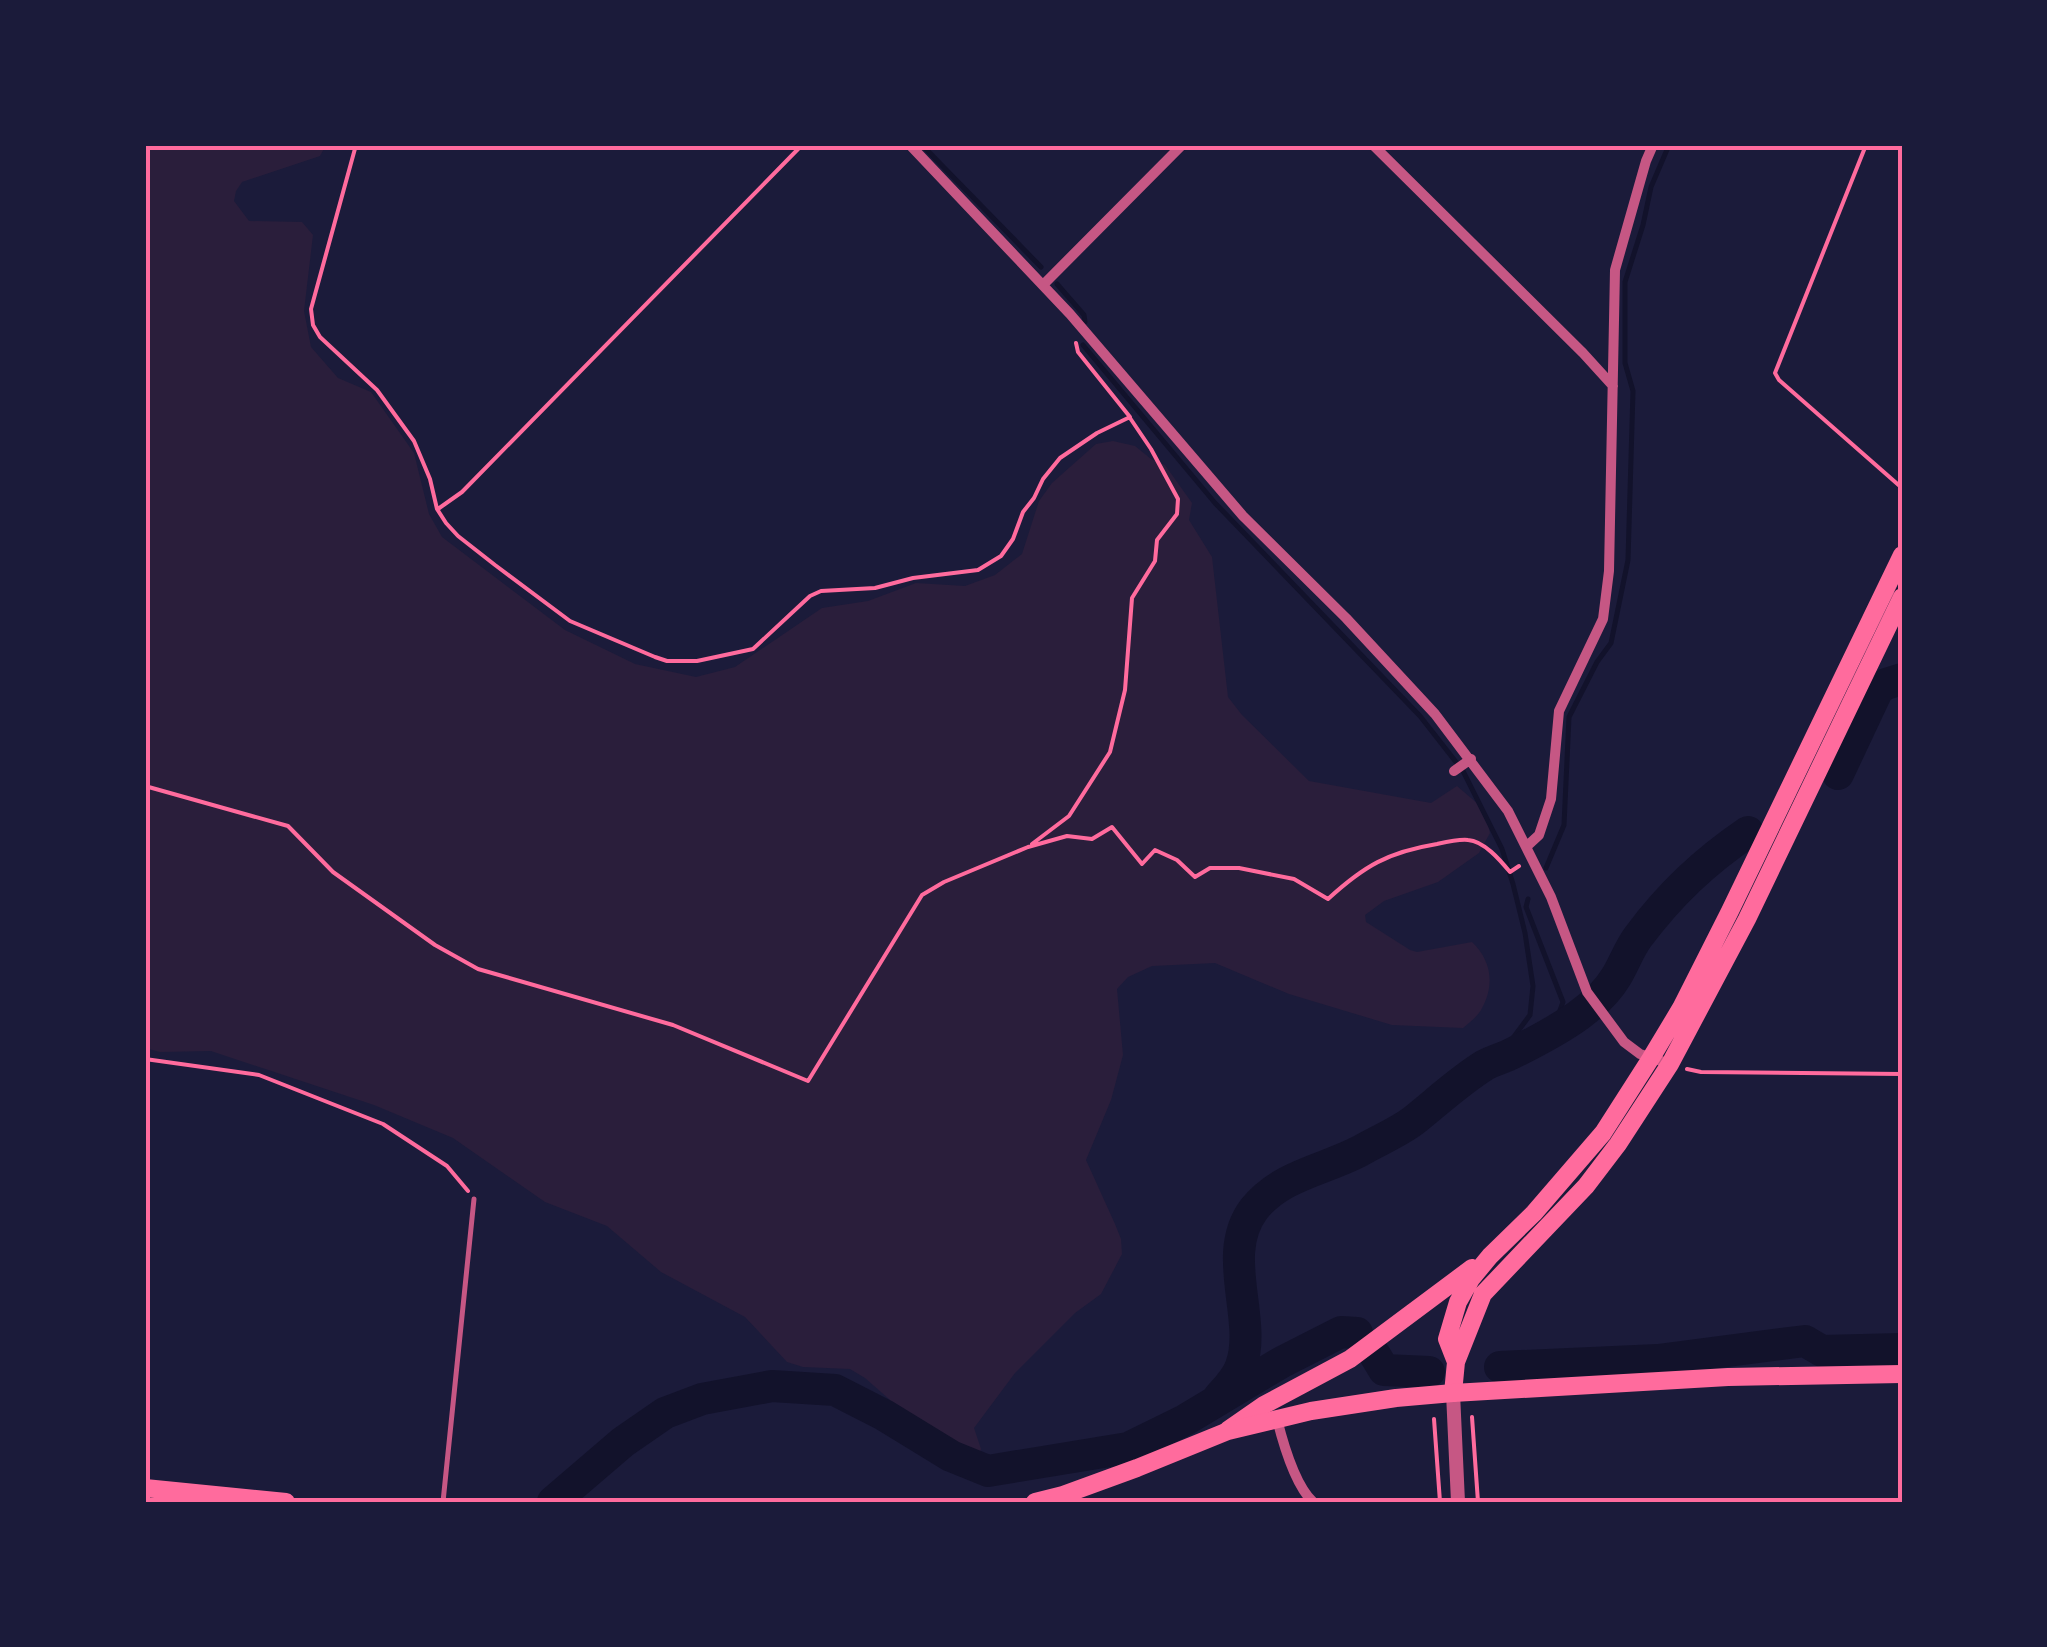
<svg xmlns="http://www.w3.org/2000/svg" width="2047" height="1647" font-family="'Sofia Sans Condensed',sans-serif">
	<style>
		.green { fill: #2a1e3b }
		.lines { fill: none; stroke-linecap: round; stroke-linejoin: round }
		.stream { stroke: #12122b; stroke-width: 5 }
		.river { stroke: #12122b; stroke-width: 32 }
		.path { stroke: #ff6b9d; stroke-width: 4 }
		.service { stroke: #c65784; stroke-width: 5 }
		.minor { stroke: #c65784; stroke-width: 10 }
		.tertiary { stroke: #c65784; stroke-width: 14 }
		.primary { stroke: #ff6b9d; stroke-width: 18 }
		.trunk { stroke: #ff6b9d; stroke-width: 18 }
		.neatline { fill: none; stroke: #ff6b9d; stroke-width: 4 }
	</style>
	<rect width="100%" height="100%" fill="#1b1b3a"/>
	<!-- green -->
	<path class="green" d="M145,145H157L162,148L166,145H326L320,156L242,182L236,191L234,201L249,221L302,222L313,235L304,311L311,347L338,378L371,392L414,453L429,514L442,537L565,630L635,664L696,677L735,667L822,608L868,601L916,583L965,586L995,575L1022,554L1039,501L1052,483L1096,444L1113,441L1135,446L1151,459L1165,465L1192,503L1189,520L1212,557L1228,697L1242,715L1309,781L1431,803L1457,786L1485,810L1490,833L1479,853L1438,882L1384,901L1365,915L1366,922L1410,950L1417,952L1472,942C1492,961 1495,986 1481,1010C1477,1017 1469,1023 1463,1028L1392,1025L1289,994L1215,963L1152,966L1128,977L1117,989L1123,1055L1111,1100L1086,1160L1115,1224L1121,1239L1122,1254L1101,1294L1075,1313L1015,1373L974,1428L981,1449L976,1463L962,1470L947,1467L930,1455L889,1399L865,1378L850,1369L803,1367L787,1362L745,1317L661,1272L607,1226L545,1202L453,1138L374,1105L211,1051L160,1052L145,1048Z"/>
	<g class="lines">
		<!-- stream -->
		<path class="stream" d="M922,145L1041,267
			M1057,284L1084,315L1085,322
			M1083,345L1215,503L1420,716L1463,771L1502,849L1513,884L1525,933L1533,986L1530,1015L1507,1046L1511,1054
			M1546,868L1564,825L1569,717L1597,662L1611,643L1628,560L1633,391L1625,363V282L1643,225L1651,187L1669,145
			M1528,899L1526,907L1563,1002L1553,1030"/>
		<!-- river -->
		<path class="river" d="M1838,774L1878,689L1886,684L1902,679
			M1375,1355L1384,1370L1429,1372
			M1500,1367L1658,1360L1805,1341L1822,1351L1902,1349
			M1219,1397C1228,1387 1237,1378 1241,1366C1258,1319 1219,1255 1254,1209C1281,1175 1324,1170 1360,1151C1377,1141 1397,1133 1413,1121C1437,1102 1459,1081 1485,1065C1494,1060 1504,1058 1513,1053C1535,1042 1560,1029 1579,1015C1594,1004 1607,992 1616,977C1624,964 1629,949 1638,937C1670,894 1704,862 1748,832
			M553,1502L623,1442L665,1413L702,1399L772,1386L835,1390L884,1415L951,1456L988,1471L1128,1448L1185,1420L1282,1362L1341,1332L1357,1333"/>
		<!-- path -->
		<path class="path" d="M356,145L311,309L313,325L320,337L377,390L414,441L430,479L437,509L446,523L458,536L495,565L570,621L655,657L667,661H697L753,649L810,596L821,591L875,588L913,578L978,570L1001,556L1013,539L1023,512L1034,498L1043,479L1060,458L1097,433L1130,417L1078,352L1076,343
			M1866,145L1775,373L1779,380L1902,488
			M438,509L462,492L802,145
			M145,786L288,826L333,872L435,945L478,969L673,1025L808,1081L922,895L944,882L1028,847L1067,836L1092,839L1112,827L1142,864L1155,850L1177,860L1195,877L1210,868H1239L1294,879L1328,899C1364,866 1388,852 1437,844C1446,842 1459,839 1468,840C1484,841 1500,860 1510,872L1519,866
			M1032,844L1069,816L1110,752L1125,690L1132,598L1155,561L1157,540L1177,514L1178,499L1151,449L1130,418
			M145,1059L259,1075L383,1124L447,1166L468,1191
			M1687,1069L1701,1072L1902,1074
			M1472,1417L1478,1502
			M1434,1419L1440,1502"/>
		<!-- service -->
		<path class="service" d="M443,1502L474,1199"/>
		<!-- minor -->
		<path class="minor" d="M910,145L1070,314L1243,516L1346,618L1435,714L1508,811L1551,897L1587,992L1624,1042L1640,1054L1670,1064
			M1373,145L1583,353L1613,386
			M1043,285L1182,145
			M1454,771L1471,759
			M1526,847L1539,835L1551,799L1559,711L1603,619L1609,571L1615,270L1646,161L1653,145
			M1277,1419C1283,1443 1295,1485 1313,1502"/>
		<!-- tertiary -->
		<path class="tertiary" d="M1453,1393L1458,1502"/>
		<!-- primary -->
		<path class="primary" d="M1456,1362L1447,1339L1458,1302L1471,1279L1490,1256L1534,1213L1603,1133L1651,1058L1681,1008L1730,911L1902,555
			M1453,1393L1456,1362L1483,1294L1586,1186L1618,1144L1670,1064L1747,919L1902,597
			M1228,1430L1264,1405L1350,1359L1472,1268"/>
		<!-- trunk -->
		<path class="trunk" d="M145,1488L286,1502
			M1035,1502L1063,1495L1137,1468L1228,1431L1311,1411L1396,1398L1453,1393L1728,1377L1902,1374"/>
	</g>
	<!-- border -->
	<rect width="2047" height="1647" fill="none" stroke="#1b1b3a" stroke-width="295"/>
	<rect x="148" y="148" width="1752" height="1352" class="neatline"/>
</svg>
